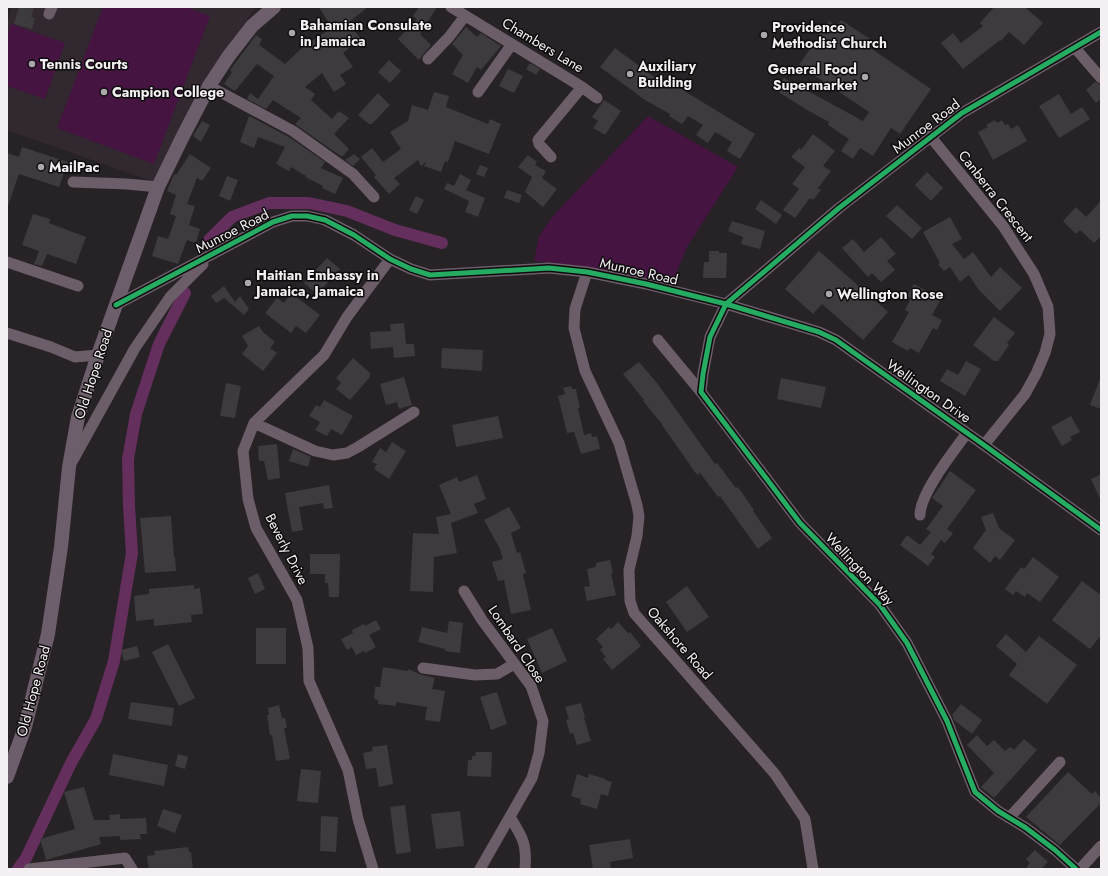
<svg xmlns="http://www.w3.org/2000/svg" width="1108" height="876" font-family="Jost,sans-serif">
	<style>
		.built { fill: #322830 }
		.green { fill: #451441 }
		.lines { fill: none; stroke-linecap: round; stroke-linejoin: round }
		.canal { stroke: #642e5d; stroke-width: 12 }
		.building { fill: #3e3b3e }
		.minor { stroke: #6b5e69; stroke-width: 11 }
		.major { stroke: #6d5e6b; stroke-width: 14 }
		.cycleway-casing { stroke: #0e0b0d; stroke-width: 8 }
		.cycleway { stroke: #26ab63; stroke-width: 5 }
		.poi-dot { fill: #aba7aa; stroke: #0e0b0d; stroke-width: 1.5 }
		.labels { text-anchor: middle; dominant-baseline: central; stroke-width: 3; stroke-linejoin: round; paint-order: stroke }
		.poi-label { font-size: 14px; font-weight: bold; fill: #f3eff2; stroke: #0e0b0d; text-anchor: start }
		.street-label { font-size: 14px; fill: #f3eff2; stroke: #0e0b0d }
	</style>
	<rect width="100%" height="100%" fill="#262225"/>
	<!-- built -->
	<path class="built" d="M12,7H251L255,9L216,63L157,183L7,130V23Z"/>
	<!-- green -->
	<path class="green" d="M103,7H186L210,16L154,164L57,128Z
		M11,24L65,43L45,99L7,86V36Z
		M648,116L738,167L687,247L671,285L582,266L534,261L539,236L552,217Z"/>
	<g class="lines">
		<!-- canal -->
		<path class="canal" d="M209,240L232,217L269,203H309L347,211L395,230L442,243
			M18,869L26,858L71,763L96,719L114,661L132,553L129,506L128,459L136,414L159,344L185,293"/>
	</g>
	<!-- building -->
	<path class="building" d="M19,7H34L31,17L35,18L32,29L14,24Z
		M319,7H368L348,23L361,39L343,53L353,67L340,75L346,84L334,92L322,73L305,87L315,94L311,100L332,119L339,111L349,118L334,134L349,149L342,157L295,124L301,118L273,100L266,109L247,99L250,93L258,99L274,76L257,64L235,91L224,84L232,72L230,70L256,35L262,39L259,45L285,64L304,46L332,28Z
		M419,7H437L420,34L431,45L419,60L398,39L417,19L413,16Z
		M994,7H1025L1043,23L1024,45L1009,32L1001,41L1000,40L963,69L941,43L953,33L961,43L983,26L980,23Z
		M841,20L870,39L866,45L931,89L900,134L891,128L873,156L860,148L853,159L841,151L849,139L828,125L829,122L807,110L777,91L784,78L863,121L869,112L799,65L829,21L837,27Z
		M466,27L477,37L481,33L501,46L481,70L477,67L468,83L452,74L463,55L452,44Z
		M615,48L661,82L663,78L755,134L740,159L727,151L732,142L715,132L708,143L696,135L703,125L688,116L682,124L669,116L670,114L645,100L600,67Z
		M389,60L401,71L390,83L378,72Z
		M530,63L540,69L536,75L526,69Z
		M508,69L523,76L514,93L499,86Z
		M1095,82L1101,85V99L1096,103L1086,90Z
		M434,92L449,96L446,107L488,124L490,119L501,124L489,154L455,141L448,162L445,161L441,172L424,166L427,161L421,166L418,160L394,178L400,184L389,194L374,177L376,175L361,157L372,148L383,162L401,149L390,132L408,121L412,105L428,110Z
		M378,93L390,105L372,124H369L358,115Z
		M1059,94L1071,114L1082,107L1090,119L1059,138L1039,106Z
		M604,100L621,111L605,135L593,128L598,121L592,117Z
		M242,112L289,137L325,162L321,168L343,178L335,194L322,188L323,186L305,177L306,176L291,167L289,171L276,164L285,147L258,137L254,148L240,142L249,116Z
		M995,120L997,123L1002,120L1005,125L1008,124L1011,129L1018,125L1027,141L993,160L978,132L988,127L986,125Z
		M202,121L210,125L201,142L193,136Z
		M813,134L835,151L823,166L831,171L818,188L821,190L813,200L810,198L795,218L783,210L799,189L792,184L805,167L791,157L799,148L801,150Z
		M22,147L68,162L59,187L19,174L8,206L7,205V153L19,157Z
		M190,154L211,168L202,181L197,178L187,204L195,206L189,225L200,229L196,243L187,240L178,264L152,256L158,236L168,239L176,216L170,214L176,195L167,191L174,174L176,175Z
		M354,154L360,159L353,166L345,160Z
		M528,155L537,162L535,165L546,171L542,178L557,189L543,207L525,192L532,177L518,167Z
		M480,165L488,168L484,177L476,174Z
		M927,172L943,188L931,201L915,185Z
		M460,174L471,180L466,190L485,198L478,217L465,212L469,201L444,189L447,183L454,186Z
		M227,176L238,180L230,201L219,196Z
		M507,190L522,195L519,203L504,198Z
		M416,196L424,200L417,214L409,210Z
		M761,200L782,215L776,224L755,209Z
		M1101,201V236L1094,243L1080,230L1076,234L1063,221L1076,207L1086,217Z
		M897,205L922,228L912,239L886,216Z
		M33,214L50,219L49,223L86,237L76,264L47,254L42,266L34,264L39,251L22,245Z
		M950,217L962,239L952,244L964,259L973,252L991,277L1000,267L1022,288L1000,311L978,289L969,275L960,282L950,267L944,271L938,264L940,263L923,232Z
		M732,221L765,231L760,249L741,244L743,237L728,231Z
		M881,237L896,254L887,261L895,270L881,282L872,273L868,277L842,248L853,239L864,252Z
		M709,251H719V253H727L726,278H703L704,262H709Z
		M819,251L888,312L863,340L822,304L813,314L785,289Z
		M327,258L340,269L317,294L304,283Z
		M914,284L941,299L932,315L942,320L937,330L933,328L919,353L910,348L908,351L892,342L909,312L905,310L911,298L907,296Z
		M224,286L235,302L240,296L249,309L244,315L224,298L216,303L211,296Z
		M291,293L320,315L306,333L296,326L291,333L265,313L277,298L284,303Z
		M994,317L1015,333L1007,343L1009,345L998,361H994L973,345Z
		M404,323L406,344H414L415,356L394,358L393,347L371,349L370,332L391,331L390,324Z
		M259,326L263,332L275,342L270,348L277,353L263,371L242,354L248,346L242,336Z
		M442,348L483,350L482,371L441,368Z
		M353,358L370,373V377L350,400L336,389L341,383L336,378Z
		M966,361L981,369L965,396L940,381L947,369L958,375Z
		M639,362L657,383L715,464L717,463L736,488L738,487L754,510L753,511L772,538L758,549L720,496L718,497L700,473L697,475L662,425V424L643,401L644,400L623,374Z
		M404,377L412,405L399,409L397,402L386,405L380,384Z
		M781,378L826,387L821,408L777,399Z
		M1100,379H1101V409L1090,405Z
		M226,383L241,386L235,418L220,416Z
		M571,386L572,389H576L580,408H578L584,435L591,433L592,437L597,436L600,449L581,454L574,432L567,433L558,396L565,394L563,388Z
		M324,400L353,416L342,435L331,429L327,436L315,430L320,422L309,416L316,405L320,407Z
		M498,416L503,438L456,447L452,425Z
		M1071,416L1080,432L1070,437L1072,440L1062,446L1051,427Z
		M392,442L406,451L389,479L374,469L377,464L372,462L380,448L386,452Z
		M277,444L280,478L268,480L264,461H259L258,446Z
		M293,449L311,457L308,467L289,461Z
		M950,471L976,490L947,529L953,533L945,543L941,540L931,554L935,557L928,566L900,545L907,535L920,545L931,532L926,529L943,506L932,498Z
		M1101,474V501L1091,479Z
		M477,475L486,499L474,504L478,513L451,523L457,553L434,557L433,592L410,591L413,533L439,534L436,517L451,514L439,485L457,477L459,482Z
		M329,485L333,508L324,509L323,503L299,507L303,530L292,532L285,493Z
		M509,507L521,528L511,533L517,553L520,552L526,573L523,574L531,610L511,614L504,580L498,581L492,562L503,559L500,549L484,520Z
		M993,513L999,528L1015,540L1000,560L995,556L990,563L973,548L986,530L981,517Z
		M171,516L174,557H175L176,571L145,573L140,518Z
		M310,554H340L339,597H329L328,583H325V574H310Z
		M1033,557L1059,577L1040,602L1027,593L1025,597L1016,591L1013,595L1005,589L1021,567L1024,569Z
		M610,560L613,573L611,574L616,595L587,601L584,587L590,586L587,569L596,567V563Z
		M258,573L265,589L255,594L248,578Z
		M1082,581L1101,595V635L1090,649L1052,620Z
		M194,585V589L200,588L203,614L191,615L192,622L154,626V619L136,621L134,596L149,594V589Z
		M687,586L709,617L687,632L666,602Z
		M376,620L381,629L369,635L376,647L365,653L364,651L356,655L352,647L347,650L341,639L353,633L352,630L364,624L365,626Z
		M449,621L463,623L460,653L445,651V649L418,642L422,627L447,633Z
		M618,622L628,633L630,632L641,646L612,670L603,659L606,657L600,650L603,647L596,639L609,627L611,629Z
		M256,628H286V664H256Z
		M552,628L567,661L542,673L527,639Z
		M1006,634L1026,652L1039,636L1077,665L1047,704L1009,675L1017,664L996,646Z
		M168,644L195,698L179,706L152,652Z
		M137,646L140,657L124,661L121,650Z
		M383,667L408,671V669L422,675L435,678L432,689L445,691L440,722L425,720L427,707L396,702V706L378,704V700L374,699L375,687H380Z
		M497,692L507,724L491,730L480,697Z
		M131,702L174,708L172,726L128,719Z
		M581,703L585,717L584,718L591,741L577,745L573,733L570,734L566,720L569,719L565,707Z
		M961,704L982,720L972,734L954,720L952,715Z
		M279,705L282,718H285L287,728H284L290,759L276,761L272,735H270L267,715H269L268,708Z
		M977,735L987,746L994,740L1005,751L1010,747L1014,750L1024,739L1037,750L994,798L981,787L994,773L967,745Z
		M387,745L393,784L379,787L376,768L366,769L363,753L373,751L372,747Z
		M476,752H492L491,777L467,776L468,760H472V756H475Z
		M113,754L168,765L164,786L109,775Z
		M178,754L188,757L185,769L175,766Z
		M301,769L321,771L318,803L297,801Z
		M1068,772L1092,794L1095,791L1101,798V803L1060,845L1026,817Z
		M577,774L588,778L589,774L606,779L605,780L612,782L608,796L601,794L597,809L580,804L581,799L571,796Z
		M84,787L94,820H110L109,815L120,814V819L146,818L147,834H140L141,839L120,840V836L99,837L101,844L46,860L40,839L75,829L64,792Z
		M405,805L411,852L396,854L390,807Z
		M163,809L182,815L175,833L157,826Z
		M460,811L464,846L436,849L431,814Z
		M321,816L338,817L336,852L320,851Z
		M630,839L633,858L610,862L611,869H593L589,845Z
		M188,847L189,852H191L193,869H149L147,856L155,855L154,851Z
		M1035,850L1048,862L1041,869H1025L1030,863L1026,859Z"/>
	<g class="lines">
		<!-- minor -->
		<path class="minor" d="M451,7L582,87L597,98
			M49,14L52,7
			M1075,48L1101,78
			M428,59L449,37L465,16
			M209,86L293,131L353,174L374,197
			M478,92L512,44
			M930,136L1003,226L1034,274L1048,307L1050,334L1045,353L1036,374L1025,394L984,445
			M551,157L539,144L538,140L582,87
			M73,182L127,184L158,187
			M7,262L78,286
			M587,272L575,309L574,328L585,371L619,443L637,505L639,516L637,536L629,570L630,601L634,613L775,774L805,819L813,869
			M116,305L273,222L292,216H307L325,220L354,235L390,259L411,269L430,275L549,268L587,272L646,284L726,304L819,332L836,340L984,445L1101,530
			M7,333L51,347L75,357L98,355
			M658,340L701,392
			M254,423L315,451L333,455L347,453L358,447L414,412
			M73,460L135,348L170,297L203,264
			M920,515C920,493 954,451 967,433
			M464,591L482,620L531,686L543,721L539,753L532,778L480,869
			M423,668L475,675L497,674L514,664
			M510,817C523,838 527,844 525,869
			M1009,818L1060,762
			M29,869L125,858L132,869
			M373,869L358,819L348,770L309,681L308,648L297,600L256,528L248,499L243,451L254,423L324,355L347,317L390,259
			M1076,869L1055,850L1026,828L998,811L975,792L947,721L907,643L880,605L800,523L701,392L703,374L710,337L726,304L839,208L962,113L1101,32
			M1080,869L1101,846"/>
		<!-- major -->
		<path class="major" d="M7,777L25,727L48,634L61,547L69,467L78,417L98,355L158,187L183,136L209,86L228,57L252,26L274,7"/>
		<!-- cycleway casing -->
		<g class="cycleway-casing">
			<path id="cycleway" d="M116,305L273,222L292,216H307L325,220L354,235L390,259L411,269L430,275L549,268L587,272L646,284L726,304L819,332L836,340L984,445L1101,530
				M1076,869L1055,850L1026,828L998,811L975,792L947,721L907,643L880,605L800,523L701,392L703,374L710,337L726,304L839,208L962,113L1101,32"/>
		</g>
		<!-- cycleway -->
		<use href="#cycleway" class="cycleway"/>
	</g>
	<!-- markers -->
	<g class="poi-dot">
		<circle cx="292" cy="33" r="4"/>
		<circle cx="764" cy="35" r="4"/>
		<circle cx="32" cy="64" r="4"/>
		<circle cx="630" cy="74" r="4"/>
		<circle cx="865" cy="77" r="4"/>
		<circle cx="104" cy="92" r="4"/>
		<circle cx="41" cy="167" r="4"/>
		<circle cx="248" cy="283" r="4"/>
		<circle cx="829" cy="294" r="4"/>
	</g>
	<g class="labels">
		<!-- poi labels -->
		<g class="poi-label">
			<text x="300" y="25">Bahamian Consulate<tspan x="300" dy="16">in Jamaica</tspan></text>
			<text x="772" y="27">Providence<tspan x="772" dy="16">Methodist Church</tspan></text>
			<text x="40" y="64">Tennis Courts</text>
			<text x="638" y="66">Auxiliary<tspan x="638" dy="16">Building</tspan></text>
			<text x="857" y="69" text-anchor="end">General Food<tspan x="857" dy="16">Supermarket</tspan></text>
			<text x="112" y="92">Campion College</text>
			<text x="49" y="167">MailPac</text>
			<text x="256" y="275">Haitian Embassy in<tspan x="256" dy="16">Jamaica, Jamaica</tspan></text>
			<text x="837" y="294">Wellington Rose</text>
		</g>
		<!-- street labels -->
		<g class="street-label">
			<text transform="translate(543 45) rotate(31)">Chambers Lane</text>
			<text transform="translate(926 126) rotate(-37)">Munroe Road</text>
			<text transform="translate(996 196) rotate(52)">Canberra Crescent</text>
			<text transform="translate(232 231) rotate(-27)">Munroe Road</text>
			<text transform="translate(639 271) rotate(13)">Munroe Road</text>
			<text transform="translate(93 374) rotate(-72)">Old Hope Road</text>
			<text transform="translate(929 391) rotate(35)">Wellington Drive</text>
			<text transform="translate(287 549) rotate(63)">Beverly Drive</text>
			<text transform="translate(860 569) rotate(47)">Wellington Way</text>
			<text transform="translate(680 643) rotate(49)">Oakshore Road</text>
			<text transform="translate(517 644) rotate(56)">Lombard Close</text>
			<text transform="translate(33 691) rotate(-75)">Old Hope Road</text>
		</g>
	</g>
	<!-- border -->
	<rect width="1108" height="876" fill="none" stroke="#f3eff2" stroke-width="16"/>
</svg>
